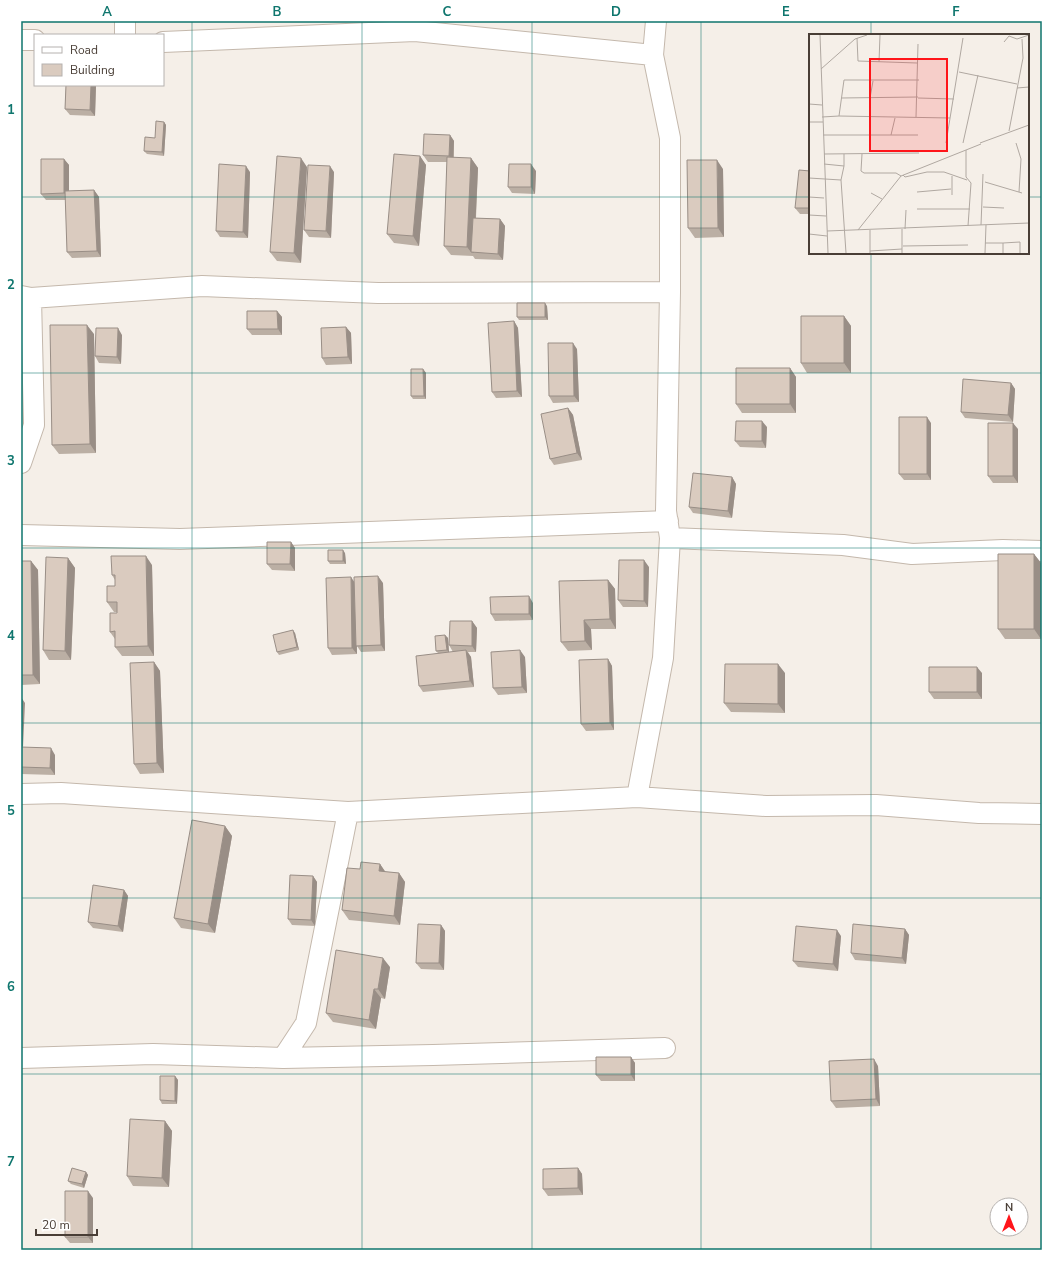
<svg xmlns="http://www.w3.org/2000/svg" width="1063" height="1271" font-family="'Nunito Sans',sans-serif">
	<style>
		.lines { fill: none; stroke-linecap: round; stroke-linejoin: round }
		.minor-casing { stroke: #c4b8ac; stroke-width: 22 }
		.minor { stroke: #fff; stroke-width: 20 }
		.wall { fill: #bbafa4 }
		.shaded-wall { fill: #998e86 }
		.building { fill: #dacbbf; stroke: #998e86 }
		.grid { fill: none; stroke: #0f766e; stroke-width: 1; stroke-opacity: 0.55 }
		.inset-road { fill: none; stroke: #b0a8a1; stroke-width: 1 }
		.view { fill: #ff151a; fill-opacity: 0.15; stroke: #ff151a; stroke-width: 2 }
		.inset-edge { fill: none; stroke: #493e36; stroke-width: 2 }
		.neatline { fill: none; stroke: #0f766e; stroke-width: 1.5 }
		.grid-label { font-size: 13px; text-anchor: middle; font-weight: bold; fill: #0f766e }
	</style>
	<rect width="100%" height="100%" fill="#f5efe8"/>
	<g class="lines">
		<!-- minor casing -->
		<g class="minor-casing">
			<path id="minor" d="M125,21V35
				M21,40H35
				M163,42L415,31L653,55
				M21,296L31,298L202,286L378,293L670,292
				M21,463L34,425L31,298
				M21,535L180,539L668,521
				M670,538L843,545L912,554L1003,550L1042,551
				M21,794L61,793L348,812L637,797L766,806L876,805L979,813L1042,814
				M637,797L663,658L670,538L666,511L670,292V138L653,55L656,21
				M21,1058L153,1054L283,1058L306,1023L348,812
				M283,1058L433,1055L665,1048"/>
		</g>
		<!-- minor -->
		<use href="#minor" class="minor"/>
	</g>
	<!-- wall -->
	<path class="wall" d="M66,85H96L95,116L70,115L65,109Z
		M164,122L166,125L164,156L147,154L144,151L155,138Z
		M450,135L454,141V158H471L478,168L476,218L500,219L505,226L503,260L475,259L473,256L451,255L444,246L447,162H428L423,155Z
		M420,156L426,165L419,246L394,243L387,234Z
		M64,159L69,165V191L94,190L99,197L101,257L72,258L67,252L66,200H46L41,194Z
		M307,167L301,263L277,261L270,252Z
		M723,169L724,237L695,238L688,228Z
		M536,171L535,194L512,193L508,187Z
		M810,171V214H800L795,208Z
		M250,172L248,238L220,237L216,231Z
		M334,172L331,238L309,237L304,230Z
		M547,306L548,320H519L517,317Z
		M277,311L282,317V335H252L247,329Z
		M844,316L851,326V373H807L801,363Z
		M514,321L518,328L522,397L496,398L492,392Z
		M346,327L351,333L352,364L326,365L322,358Z
		M94,334L96,453L59,454L52,445Z
		M122,335L121,364L99,363L95,356Z
		M577,349L579,402L553,403L549,396Z
		M790,368L796,377V413H742L736,404Z
		M423,369L426,373V399H413L411,396Z
		M1011,383L1015,389L1013,422L965,418L961,412Z
		M568,408L573,415L582,460L554,465L550,459Z
		M931,423V480H904L899,474Z
		M767,427L766,448L740,447L735,441Z
		M1018,429V483H993L988,476Z
		M732,477L736,484L732,518L693,513L689,507Z
		M291,542L295,548V571L272,570L267,564Z
		M345,553L346,564H330L328,561Z
		M1034,554L1041,563V639H1005L998,629Z
		M68,558L75,568L71,660H49L43,650Z
		M21,561H31L38,570L40,684L21,685Z
		M152,565L154,656H122L115,647V639L110,632L117,613V612H114L107,602L115,586V580L112,575Z
		M649,567L648,607H623L618,600Z
		M608,580L615,589L616,629H591L592,650L568,651L561,642Z
		M354,582L383,583L385,651L361,652L357,646V654L332,655L328,648Z
		M533,603V620L495,621L491,614Z
		M472,621L477,628L476,652H468L471,657L474,687L423,692L419,686L438,653L436,651L445,635L448,638L449,652H453L449,645Z
		M295,633L299,650L279,655L277,652Z
		M525,657L527,693L498,695L493,688Z
		M608,659L612,666L614,730L586,731L581,724Z
		M154,662L160,671L164,773L140,774L134,764Z
		M785,673V713L731,712L724,703Z
		M982,673V699H934L929,692Z
		M21,747L55,755V775L21,774Z
		M225,826L232,836L215,933L181,928L174,918Z
		M380,864L385,872L399,873L405,882L400,925L349,920L342,910L360,869Z
		M313,876L317,882L315,926L292,925L288,919Z
		M124,890L128,896L123,932L93,928L88,922Z
		M441,925L445,931L444,970L421,969L416,963Z
		M905,929L909,935L906,964L855,960L851,953Z
		M841,936L838,971L798,967L793,961Z
		M390,967L385,999L381,998L376,1029L333,1022L326,1013Z
		M631,1057L635,1063V1081H601L596,1075Z
		M878,1066L880,1106L836,1108L831,1101Z
		M175,1076L178,1080L177,1104H162L160,1100Z
		M165,1121L172,1131L169,1187L133,1186L127,1176Z
		M578,1168L582,1174L583,1195L548,1196L543,1189Z
		M86,1172L88,1175L84,1188L71,1184L68,1181Z
		M93,1198V1243H70L65,1237Z"/>
	<!-- shaded-wall -->
	<path class="shaded-wall" d="M91,85H96L95,116L90,110Z
		M164,122L166,125L164,156L162,152Z
		M450,135L454,141L453,162L449,156Z
		M420,156L426,165L419,246L413,236Z
		M301,158L307,167L301,263L294,253Z
		M471,158L478,168L474,253L471,252L467,247Z
		M64,159L69,165V200L64,193Z
		M717,160L723,169L724,237L718,228Z
		M531,164L536,171L535,194L531,187Z
		M246,166L250,172L248,238L243,232Z
		M330,166L334,172L331,238L326,231Z
		M94,190L99,197L101,257L97,251Z
		M500,219L505,226L503,260L498,254Z
		M545,303L547,306L548,320L545,317Z
		M277,311L282,317V335L278,329Z
		M844,316L851,326V373L844,363Z
		M514,321L518,328L522,397L517,391Z
		M87,325L94,334L96,453L90,444Z
		M346,327L351,333L352,364L348,357Z
		M118,328L122,335L121,364L117,357Z
		M573,343L577,349L579,402L574,396Z
		M790,368L796,377V413L790,404Z
		M423,369L426,373V399L424,396Z
		M1011,383L1015,389L1013,422L1008,415Z
		M568,408L573,415L582,460L577,453Z
		M927,417L931,423V480L927,474Z
		M762,421L767,427L766,448L762,441Z
		M1013,423L1018,429V483L1013,476Z
		M732,477L736,484L732,518L728,511Z
		M291,542L295,548V571L290,564Z
		M343,550L345,553L346,564L343,561Z
		M1034,554L1041,563V639L1034,629Z
		M146,556L152,565L154,656L148,646Z
		M68,558L75,568L71,660L65,651Z
		M644,560L649,567L648,607L644,601Z
		M31,561L38,570L40,684L33,675Z
		M378,576L383,583L385,651L381,645Z
		M351,577L355,583L357,654L352,648Z
		M608,580L615,589L616,629L610,619Z
		M529,596L533,603V620L529,614Z
		M584,620L591,629L592,650L585,641Z
		M472,621L477,628L476,652L472,646Z
		M293,630L295,633L299,650L297,647Z
		M445,635L448,638L449,653L447,650Z
		M466,650L471,657L474,687L470,681Z
		M520,650L525,657L527,693L522,687Z
		M608,659L612,666L614,730L610,723Z
		M154,662L160,671L164,773L157,763Z
		M778,664L785,673V713L778,704Z
		M977,667L982,673V699L977,692Z
		M21,697L25,703L23,747L21,745Z
		M51,748L55,755V775L50,768Z
		M225,826L232,836L215,933L208,924Z
		M380,864L387,874L379,871Z
		M399,873L405,882L400,925L394,916Z
		M313,876L317,882L315,926L311,920Z
		M124,890L128,896L123,932L118,926Z
		M441,925L445,931L444,970L439,963Z
		M905,929L909,935L906,964L902,958Z
		M837,930L841,936L838,971L833,964Z
		M383,958L390,967L385,999L378,989Z
		M374,989L381,998L376,1029L369,1020Z
		M631,1057L635,1063V1081L631,1075Z
		M874,1059L878,1066L880,1106L876,1099Z
		M175,1076L178,1080L177,1104L175,1101Z
		M165,1121L172,1131L169,1187L162,1178Z
		M578,1168L582,1174L583,1195L578,1188Z
		M86,1172L88,1175L84,1188L82,1184Z
		M88,1191L93,1198V1243L88,1237Z"/>
	<!-- building -->
	<path class="building" d="M66,85H91L90,110L65,109Z
		M156,121L164,122L162,152L144,151L145,137L155,138Z
		M424,134L450,135L449,156L423,155Z
		M394,154L420,156L413,236L387,234Z
		M277,156L301,158L294,253L270,252Z
		M447,157L471,158L467,247L444,246Z
		M41,159H64V193L41,194Z
		M687,160H717L718,228H688Z
		M219,164L246,166L243,232L216,231Z
		M509,164H531V187H508Z
		M308,165L330,166L326,231L304,230Z
		M799,170L810,171V208H795Z
		M94,190L97,251L67,252L65,191Z
		M473,218L500,219L498,254L471,252Z
		M517,303H545V317H517Z
		M247,311H277L278,329H247Z
		M801,316H844V363H801Z
		M514,321L517,391L492,392L488,323Z
		M50,325H87L90,444L52,445Z
		M346,327L348,357L322,358L321,328Z
		M96,328H118L117,357L95,356Z
		M548,343H573L574,396H549Z
		M736,368H790V404H736Z
		M411,369H423L424,396H411Z
		M963,379L1011,383L1008,415L961,412Z
		M568,408L577,453L550,459L541,414Z
		M899,417H927V474H899Z
		M736,421H762V441H735Z
		M988,423H1013V476H988Z
		M693,473L732,477L728,511L689,507Z
		M267,542H291L290,564H267Z
		M328,550H343V561H328Z
		M998,554H1034V629H998Z
		M111,556H146L148,646L115,647V631L110,632V613H117V602H107V586H115V575H112Z
		M46,557L68,558L65,651L43,650Z
		M619,560H644V601L618,600Z
		M21,561H31L33,675H21Z
		M378,576L381,645L356,646L354,577Z
		M351,577L352,648H328L326,578Z
		M608,580L610,619L584,620L585,641L561,642L559,581Z
		M529,596V614H491L490,597Z
		M450,621H472V646L449,645Z
		M293,630L297,647L277,652L273,635Z
		M445,635L447,650L436,651L435,636Z
		M466,650L470,681L419,686L416,656Z
		M520,650L522,687L493,688L491,652Z
		M608,659L610,723L581,724L579,660Z
		M154,662L157,763L134,764L130,663Z
		M725,664H778V704L724,703Z
		M929,667H977V692H929Z
		M21,747L51,748L50,768L21,767Z
		M192,820L225,826L208,924L174,918Z
		M361,862L380,864L379,871L399,873L394,916L342,910L347,868L360,869Z
		M290,875L313,876L311,920L288,919Z
		M93,885L124,890L118,926L88,922Z
		M418,924L441,925L439,963H416Z
		M853,924L905,929L902,958L851,953Z
		M796,926L837,930L833,964L793,961Z
		M336,950L383,958L378,989H374L369,1020L326,1013Z
		M596,1057H631V1075H596Z
		M874,1059L876,1099L831,1101L829,1061Z
		M160,1076H175V1101L160,1100Z
		M130,1119L165,1121L162,1178L127,1176Z
		M72,1168L86,1172L82,1184L68,1181Z
		M578,1168V1188L543,1189V1169Z
		M65,1191H88V1237H65Z"/>
	<!-- grid -->
	<path class="grid" d="M192,21V1250M362,21V1250M532,21V1250M701,21V1250M871,21V35M21,197H810M1028,197H1042M871,253V1250M21,373H1042M21,548H1042M21,723H1042M21,898H1042M21,1074H1042"/>
	<!-- overview -->
	<g transform="translate(809 34)">
		<rect width="220" height="220" fill="#f5efe8"/>
		<path class="inset-road" d="M11,1L19,219M48,4L49,27L108,29M195,8L200,2L208,5L220,1M70,28L71,1M12,35L46,5L58,1M150,38L208,50M208,54L220,53M32,64L109,63M61,64L64,47M109,64L145,65M0,70L13,71M30,82L141,84M13,83L30,82L35,46H110M107,83L109,10M0,88H14M200,97L214,24L213,5M14,101H82L86,84M82,101H109M137,109L154,4M154,109L169,41M171,109L220,91M207,109L212,125L210,158M157,116V143L162,149L159,192M15,120L110,119M53,120L52,137L55,139H87L92,142L172,110M15,130L35,132V120M94,141L96,143L118,138H135L158,146M0,144L32,146L35,132M32,146L37,219M176,148L213,159M108,158L142,155M62,159L73,165M143,161V142M0,163L15,164M174,173L195,174M108,175H161M0,181L17,182M172,191L174,140M96,195L97,176M49,196L92,142M61,196V219M18,197L220,189M0,200L18,202M176,209H194V219M194,209L211,208V219M94,212L159,211M61,217L93,215M93,219V195M176,219L177,191"/>
		<path class="view" d="M61,25H138V117H61Z"/>
		<rect width="220" height="220" class="inset-edge"/>
	</g>
	<!-- border -->
	<rect width="1063" height="1271" fill="none" stroke="#ffffff" stroke-width="44"/>
	<!-- legend -->
	<rect x="34" y="34" width="130" height="52" fill="#ffffff" stroke="#b6b2af"/>
	<rect x="42" y="47" width="20" height="6" fill="#ffffff" stroke="#b6b2af"/>
	<text x="70" y="54" font-size="12" fill="#493e36">Road</text>
	<rect x="42" y="64" width="20" height="12" fill="#dacbbf" stroke="#b6b2af"/>
	<text x="70" y="74" font-size="12" fill="#493e36">Building</text>
	<!-- north arrow -->
	<g transform="translate(1009 1217)"><circle r="19" fill="#ffffff" stroke="#b6b2af"/>
	<path d="M0-3L7 15L0 10L-7 15Z" fill="#ff151a"/>
	<text y="-6" font-size="11" font-weight="bold" text-anchor="middle" fill="#493e36">N</text>
	</g>
	<!-- scale -->
	<path d="M36 1229v6h61v-6" fill="none" stroke="#493e36" stroke-width="2"/>
	<text x="42" y="1229" font-size="12" fill="#493e36" stroke="#ffffff" stroke-width="3" paint-order="stroke">20 m</text>
	<rect x="22" y="22" width="1019" height="1227" class="neatline"/>
	<g class="grid-label">
		<text x="107" y="16">A</text>
		<text x="277" y="16">B</text>
		<text x="447" y="16">C</text>
		<text x="616" y="16">D</text>
		<text x="786" y="16">E</text>
		<text x="956" y="16">F</text>
		<text x="11" y="114">1</text>
		<text x="11" y="289">2</text>
		<text x="11" y="465">3</text>
		<text x="11" y="640">4</text>
		<text x="11" y="815">5</text>
		<text x="11" y="991">6</text>
		<text x="11" y="1166">7</text>
	</g>
</svg>
